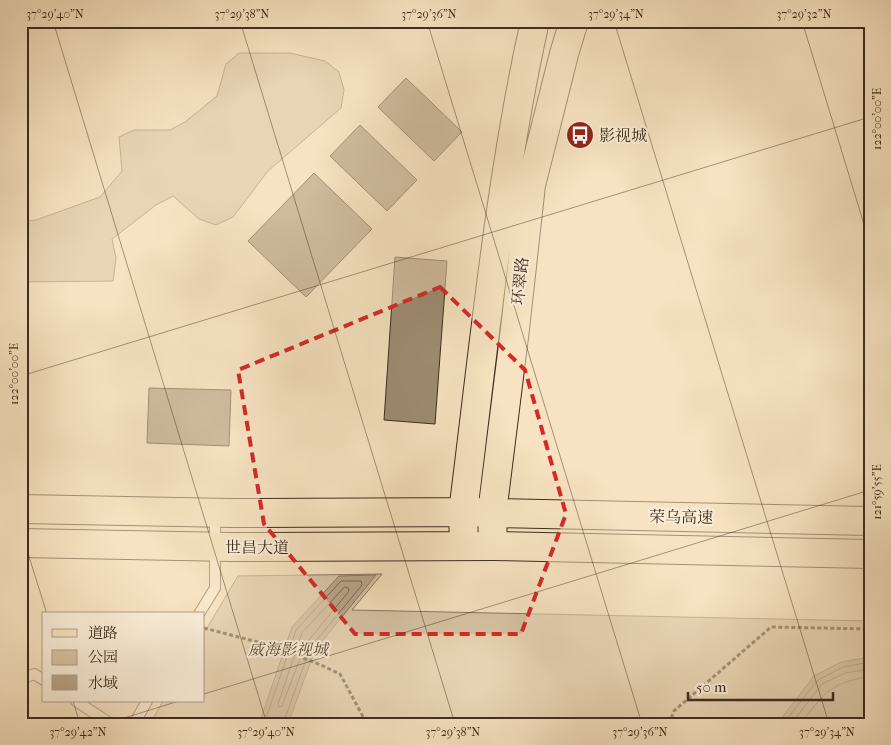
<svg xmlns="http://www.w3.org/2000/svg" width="891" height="745" font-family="'IM FELL French Canon','Noto Serif SC',serif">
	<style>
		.green { fill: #d8c4a5; stroke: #8b7861 }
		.water { fill: #b8a589; stroke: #87755e }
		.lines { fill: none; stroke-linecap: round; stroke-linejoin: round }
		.shore { stroke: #7b6953; stroke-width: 1 }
		.building { fill: #9e8c72; stroke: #3e2d1d }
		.lane-casing { stroke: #6c5a46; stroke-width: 12 }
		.primary-casing { stroke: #3e2d1d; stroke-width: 30 }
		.highway-casing { stroke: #3e2d1d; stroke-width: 30 }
		.path { stroke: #3e2d1d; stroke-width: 3; stroke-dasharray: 4 2.5; stroke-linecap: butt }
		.lane { stroke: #faedd7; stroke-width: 10 }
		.primary { stroke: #f7e3c1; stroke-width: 28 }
		.highway { stroke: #f7e3c1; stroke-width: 28 }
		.marked { fill: none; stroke: #d62828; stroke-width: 4; stroke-dasharray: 10 6; stroke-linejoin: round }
		.ticks { fill: none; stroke: #3e2d1d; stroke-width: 1; stroke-opacity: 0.45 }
		.labels { text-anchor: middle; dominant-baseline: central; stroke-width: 4; stroke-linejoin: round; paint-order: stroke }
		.poi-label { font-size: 16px; fill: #3e2d1d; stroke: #faedd7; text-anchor: start }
		.street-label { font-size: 16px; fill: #3e2d1d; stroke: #faedd7 }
		.park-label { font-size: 16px; font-style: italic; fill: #5d4b38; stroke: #faedd7 }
		.neatline { fill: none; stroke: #3e2d1d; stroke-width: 2 }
		.ticks-label { font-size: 12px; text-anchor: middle; fill: #3e2d1d }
	</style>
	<rect width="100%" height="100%" fill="#f7e3c1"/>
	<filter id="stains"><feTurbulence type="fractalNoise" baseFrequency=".004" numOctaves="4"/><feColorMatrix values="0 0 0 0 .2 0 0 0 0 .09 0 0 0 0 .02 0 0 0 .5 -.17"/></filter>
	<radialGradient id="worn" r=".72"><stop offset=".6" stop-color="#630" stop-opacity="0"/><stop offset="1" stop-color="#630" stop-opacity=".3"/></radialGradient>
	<!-- green -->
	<path class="green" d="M239,53H290L325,61L339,72L344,90L341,108L268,171L233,217L216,225L199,219L173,196L156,205L112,239L116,258L113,281L21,282V222L36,220L100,197L122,171L119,137L134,130H170L185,122L217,96L226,64Z
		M382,574L352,610L870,621V724H150L163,701H204V633L238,576Z"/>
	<!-- water -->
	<path class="water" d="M376,575L315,650L288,724H259L292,627L339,576Z
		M870,657V724H777L814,676L841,662Z"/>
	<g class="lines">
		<!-- shore -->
		<path class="shore" d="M345,587L348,588L349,591L305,645L282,706L279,707L278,704L302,633Z
			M264,724L296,630L341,581H361L362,585L310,648L283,724
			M783,724L818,680L843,667L870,662
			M791,724L822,684L845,673L870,669
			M800,724C826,692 828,684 870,676"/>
	</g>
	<!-- building -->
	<path class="building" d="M406,78L462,132L434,161L378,107Z
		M360,125L417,180L387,211L330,156Z
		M314,173L372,229L306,297L248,241Z
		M395,257L447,261L435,424L384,420Z
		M149,388L231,390L229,446L147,443Z"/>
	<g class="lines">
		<!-- lane casing -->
		<g class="lane-casing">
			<path id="lane" d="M199,614L215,588V514
				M21,679L34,674L44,680
				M76,701L111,724
				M134,724L147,701"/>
		</g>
		<!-- primary casing -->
		<g class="primary-casing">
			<path id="primary" d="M21,509L231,513L480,512
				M21,543L232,547L493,546L492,513L515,329L531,185L564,54L574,21
				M464,545L463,512C484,348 499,183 535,21"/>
		</g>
		<!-- highway casing -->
		<g class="highway-casing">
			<path id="highway" d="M492,513L870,521
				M493,546L870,554"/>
		</g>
		<!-- path -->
		<path class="path" d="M204,628L273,646L321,665L340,674L367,724
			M669,724L674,711L771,627L870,629"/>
		<!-- lane -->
		<use href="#lane" class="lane"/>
		<!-- primary -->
		<use href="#primary" class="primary"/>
		<!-- highway -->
		<use href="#highway" class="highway"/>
	</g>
	<!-- marked area -->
	<path d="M0 0H891V745H0ZM440,287L525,370L566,514L521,634H355L264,524L238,370Z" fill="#f7e3c1" fill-opacity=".55" fill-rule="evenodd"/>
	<path class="marked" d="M440,287L525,370L566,514L521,634H355L264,524L238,370Z"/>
	<!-- ticks -->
	<path class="ticks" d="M53,21L267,724M240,21L455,724M427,21L642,724M614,21L829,724M802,21L870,244M21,376L870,117M21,531L47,614M204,694L870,490M73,701L80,724M105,724L179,701"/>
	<!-- icons -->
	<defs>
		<g id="bus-disc" transform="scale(1.4375)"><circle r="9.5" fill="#8f2418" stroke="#faedd7"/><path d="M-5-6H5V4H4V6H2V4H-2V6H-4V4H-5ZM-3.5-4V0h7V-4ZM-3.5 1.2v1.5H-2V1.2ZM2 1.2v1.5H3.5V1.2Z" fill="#fff"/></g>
	</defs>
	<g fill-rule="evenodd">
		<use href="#bus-disc" x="580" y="135"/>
	</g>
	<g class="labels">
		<!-- poi labels -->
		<g class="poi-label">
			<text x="599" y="135">影视城</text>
		</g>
		<!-- street labels -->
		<g class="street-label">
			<text transform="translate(520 281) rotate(-84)">环翠路</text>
			<text transform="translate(681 517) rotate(1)">荣乌高速</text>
			<text x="257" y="547">世昌大道</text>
		</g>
		<!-- park labels -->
		<g class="park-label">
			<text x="288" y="649">威海影视城</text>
		</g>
	</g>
	<!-- margin -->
	<rect width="891" height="745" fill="none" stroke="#f7e3c1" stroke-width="55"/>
	<!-- legend -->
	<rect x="42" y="612" width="162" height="90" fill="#faedd7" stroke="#afa08d"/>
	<rect x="52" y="629" width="25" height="8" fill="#f7e3c1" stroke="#afa08d"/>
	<text x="88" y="638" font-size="15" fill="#3e2d1d">道路</text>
	<rect x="52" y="650" width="25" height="15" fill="#d8c4a5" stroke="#afa08d"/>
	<text x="88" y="662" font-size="15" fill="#3e2d1d">公园</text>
	<rect x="52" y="675" width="25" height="15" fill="#b8a589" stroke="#afa08d"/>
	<text x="88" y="688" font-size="15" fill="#3e2d1d">水域</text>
	<!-- scale -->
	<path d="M688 692v8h145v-8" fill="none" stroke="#3e2d1d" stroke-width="2.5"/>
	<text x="696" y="692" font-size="15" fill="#3e2d1d" stroke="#faedd7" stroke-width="4" paint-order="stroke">50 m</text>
	<rect x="28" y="28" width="836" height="690" class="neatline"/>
	<g class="ticks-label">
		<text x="55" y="18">37°29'40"N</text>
		<text x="242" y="18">37°29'38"N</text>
		<text x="429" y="18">37°29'36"N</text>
		<text x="616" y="18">37°29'34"N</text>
		<text x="804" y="18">37°29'32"N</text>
		<text transform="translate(877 119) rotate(-90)" y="4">122°00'00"E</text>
		<text transform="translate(14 374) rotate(-90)" y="4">122°00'00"E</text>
		<text transform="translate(877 492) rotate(-90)" y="4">121°59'55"E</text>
		<text x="78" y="736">37°29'42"N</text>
		<text x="266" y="736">37°29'40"N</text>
		<text x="453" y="736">37°29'38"N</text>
		<text x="640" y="736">37°29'36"N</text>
		<text x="827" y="736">37°29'34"N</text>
	</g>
	<rect width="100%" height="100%" filter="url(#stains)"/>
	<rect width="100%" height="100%" fill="url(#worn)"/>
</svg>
